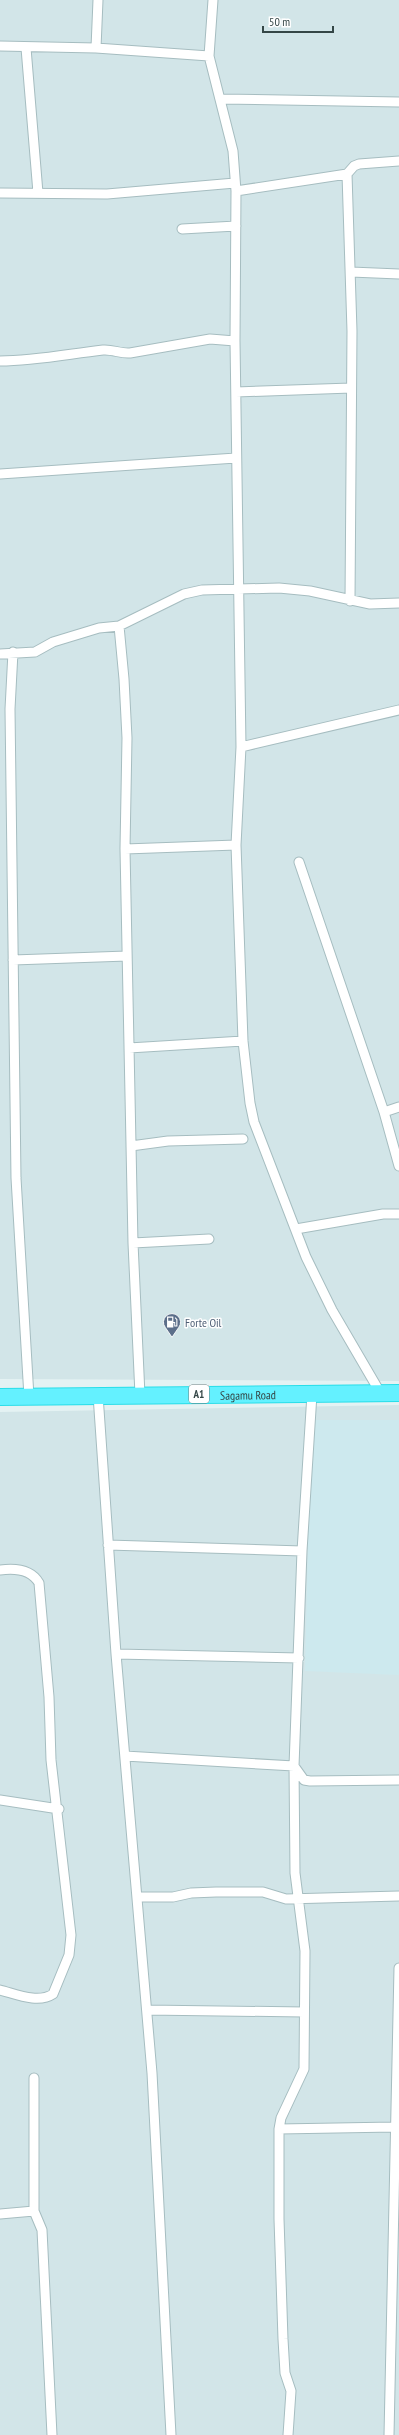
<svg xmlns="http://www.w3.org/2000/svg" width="399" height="2435" font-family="'PT Sans Narrow',sans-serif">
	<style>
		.residential { fill: #d2e5e8 }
		.education { fill: #cde9ee }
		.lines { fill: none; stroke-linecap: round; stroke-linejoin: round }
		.street-casing { stroke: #a6bdc0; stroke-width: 11 }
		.highway-casing { stroke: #2adde8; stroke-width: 18 }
		.street { stroke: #fff; stroke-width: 9 }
		.highway { stroke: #64f1ff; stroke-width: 16 }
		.labels { text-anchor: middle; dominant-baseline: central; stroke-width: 3; stroke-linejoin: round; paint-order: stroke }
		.shield { fill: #fff; stroke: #717e7e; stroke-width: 1 }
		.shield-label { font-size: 11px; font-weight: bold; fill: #344646 }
		.service-label { font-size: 12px; fill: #4e5e75; stroke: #fff; text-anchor: start }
		.street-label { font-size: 12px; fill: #344646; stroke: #fff }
	</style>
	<rect width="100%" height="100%" fill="#e4f2f3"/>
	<!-- residential -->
	<path class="residential" d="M0,0H399V1381L0,1379Z
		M399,1405V2435H0V1412Z"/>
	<!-- education -->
	<path class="education" d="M311,1420H399V1675L305,1671Z"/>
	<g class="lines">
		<!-- street casing -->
		<g class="street-casing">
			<path id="street" d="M213,0L209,56L233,151L236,191L235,341L241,747L236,845L243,1041L250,1103L254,1122L306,1257L332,1310L381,1394
				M0,46L96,48L209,56
				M26,48L38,193
				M96,48L98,0
				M221,99L399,102
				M347,174L352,331L350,601
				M236,191L347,174L354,166L359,164L399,161
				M0,193L107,194L235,183
				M182,229L236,226
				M351,272L399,274
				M0,361C35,361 68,354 103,350C112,349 121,354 130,353L210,339L235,341
				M236,392L351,388
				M0,474L236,458
				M119,626L124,679L127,738L125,849L133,1243L140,1395
				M13,652L10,709L16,1178L29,1397
				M0,654L35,652L53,642L99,628L119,626L184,594L202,590L279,588L310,591L370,604L399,603
				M241,747L399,710
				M125,849L236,845
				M299,862L384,1112L399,1166
				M13,960L127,956
				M129,1048L243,1041
				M384,1112L399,1107
				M131,1146L168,1141L243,1139
				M296,1229L383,1214H399
				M133,1243L209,1239
				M98,1395L116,1654L152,2073L171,2435
				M108,1545L302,1551
				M0,1570C15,1568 31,1569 39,1583L49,1697L51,1760L71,1935L69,1955L53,1994C38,2004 16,1994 0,1990
				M116,1654L299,1658
				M125,1756L294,1766L304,1780L310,1781L399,1780
				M0,1800L59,1809
				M138,1897H173L191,1893L216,1892H263L286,1899L399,1896
				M147,2010L304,2012
				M34,2078V2211L42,2230L52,2435
				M279,2129L394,2127
				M0,2214L34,2211
				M288,2435L291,2391L285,2373L283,2339L279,2219V2129L281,2118L304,2069L305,1951L295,1873L294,1766L302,1551L312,1394
				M389,2435L399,1968"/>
		</g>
		<!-- highway casing -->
		<g class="highway-casing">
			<g id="highway">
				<path id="s1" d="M0,1397L399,1393"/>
			</g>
		</g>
		<!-- street -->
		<use href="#street" class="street"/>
		<!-- highway -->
		<use href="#highway" class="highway"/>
	</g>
	<!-- icons -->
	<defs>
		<g id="fuel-pin" transform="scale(0.9)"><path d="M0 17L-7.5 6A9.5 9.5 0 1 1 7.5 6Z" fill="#5c6f8a" stroke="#fff"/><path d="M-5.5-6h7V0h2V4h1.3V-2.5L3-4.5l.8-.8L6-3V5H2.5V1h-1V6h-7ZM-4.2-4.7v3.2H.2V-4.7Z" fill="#fff"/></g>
	</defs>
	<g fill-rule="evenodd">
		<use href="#fuel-pin" x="172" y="1322"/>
	</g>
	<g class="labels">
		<!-- shield labels -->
		<rect class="shield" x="189" y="1385" width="20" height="18" rx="3"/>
		<g class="shield-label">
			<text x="199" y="1394">A1</text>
		</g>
		<!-- service labels -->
		<g class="service-label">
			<text x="185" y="1322">Forte Oil</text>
		</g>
		<!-- street labels -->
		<g class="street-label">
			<text stroke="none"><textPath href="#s1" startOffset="248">Sagamu Road</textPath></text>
		</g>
	</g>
	<!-- scale -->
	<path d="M263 26v6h70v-6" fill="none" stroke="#344646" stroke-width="2"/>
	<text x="269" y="26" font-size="12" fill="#344646" stroke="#ffffff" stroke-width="3" paint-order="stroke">50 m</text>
</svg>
